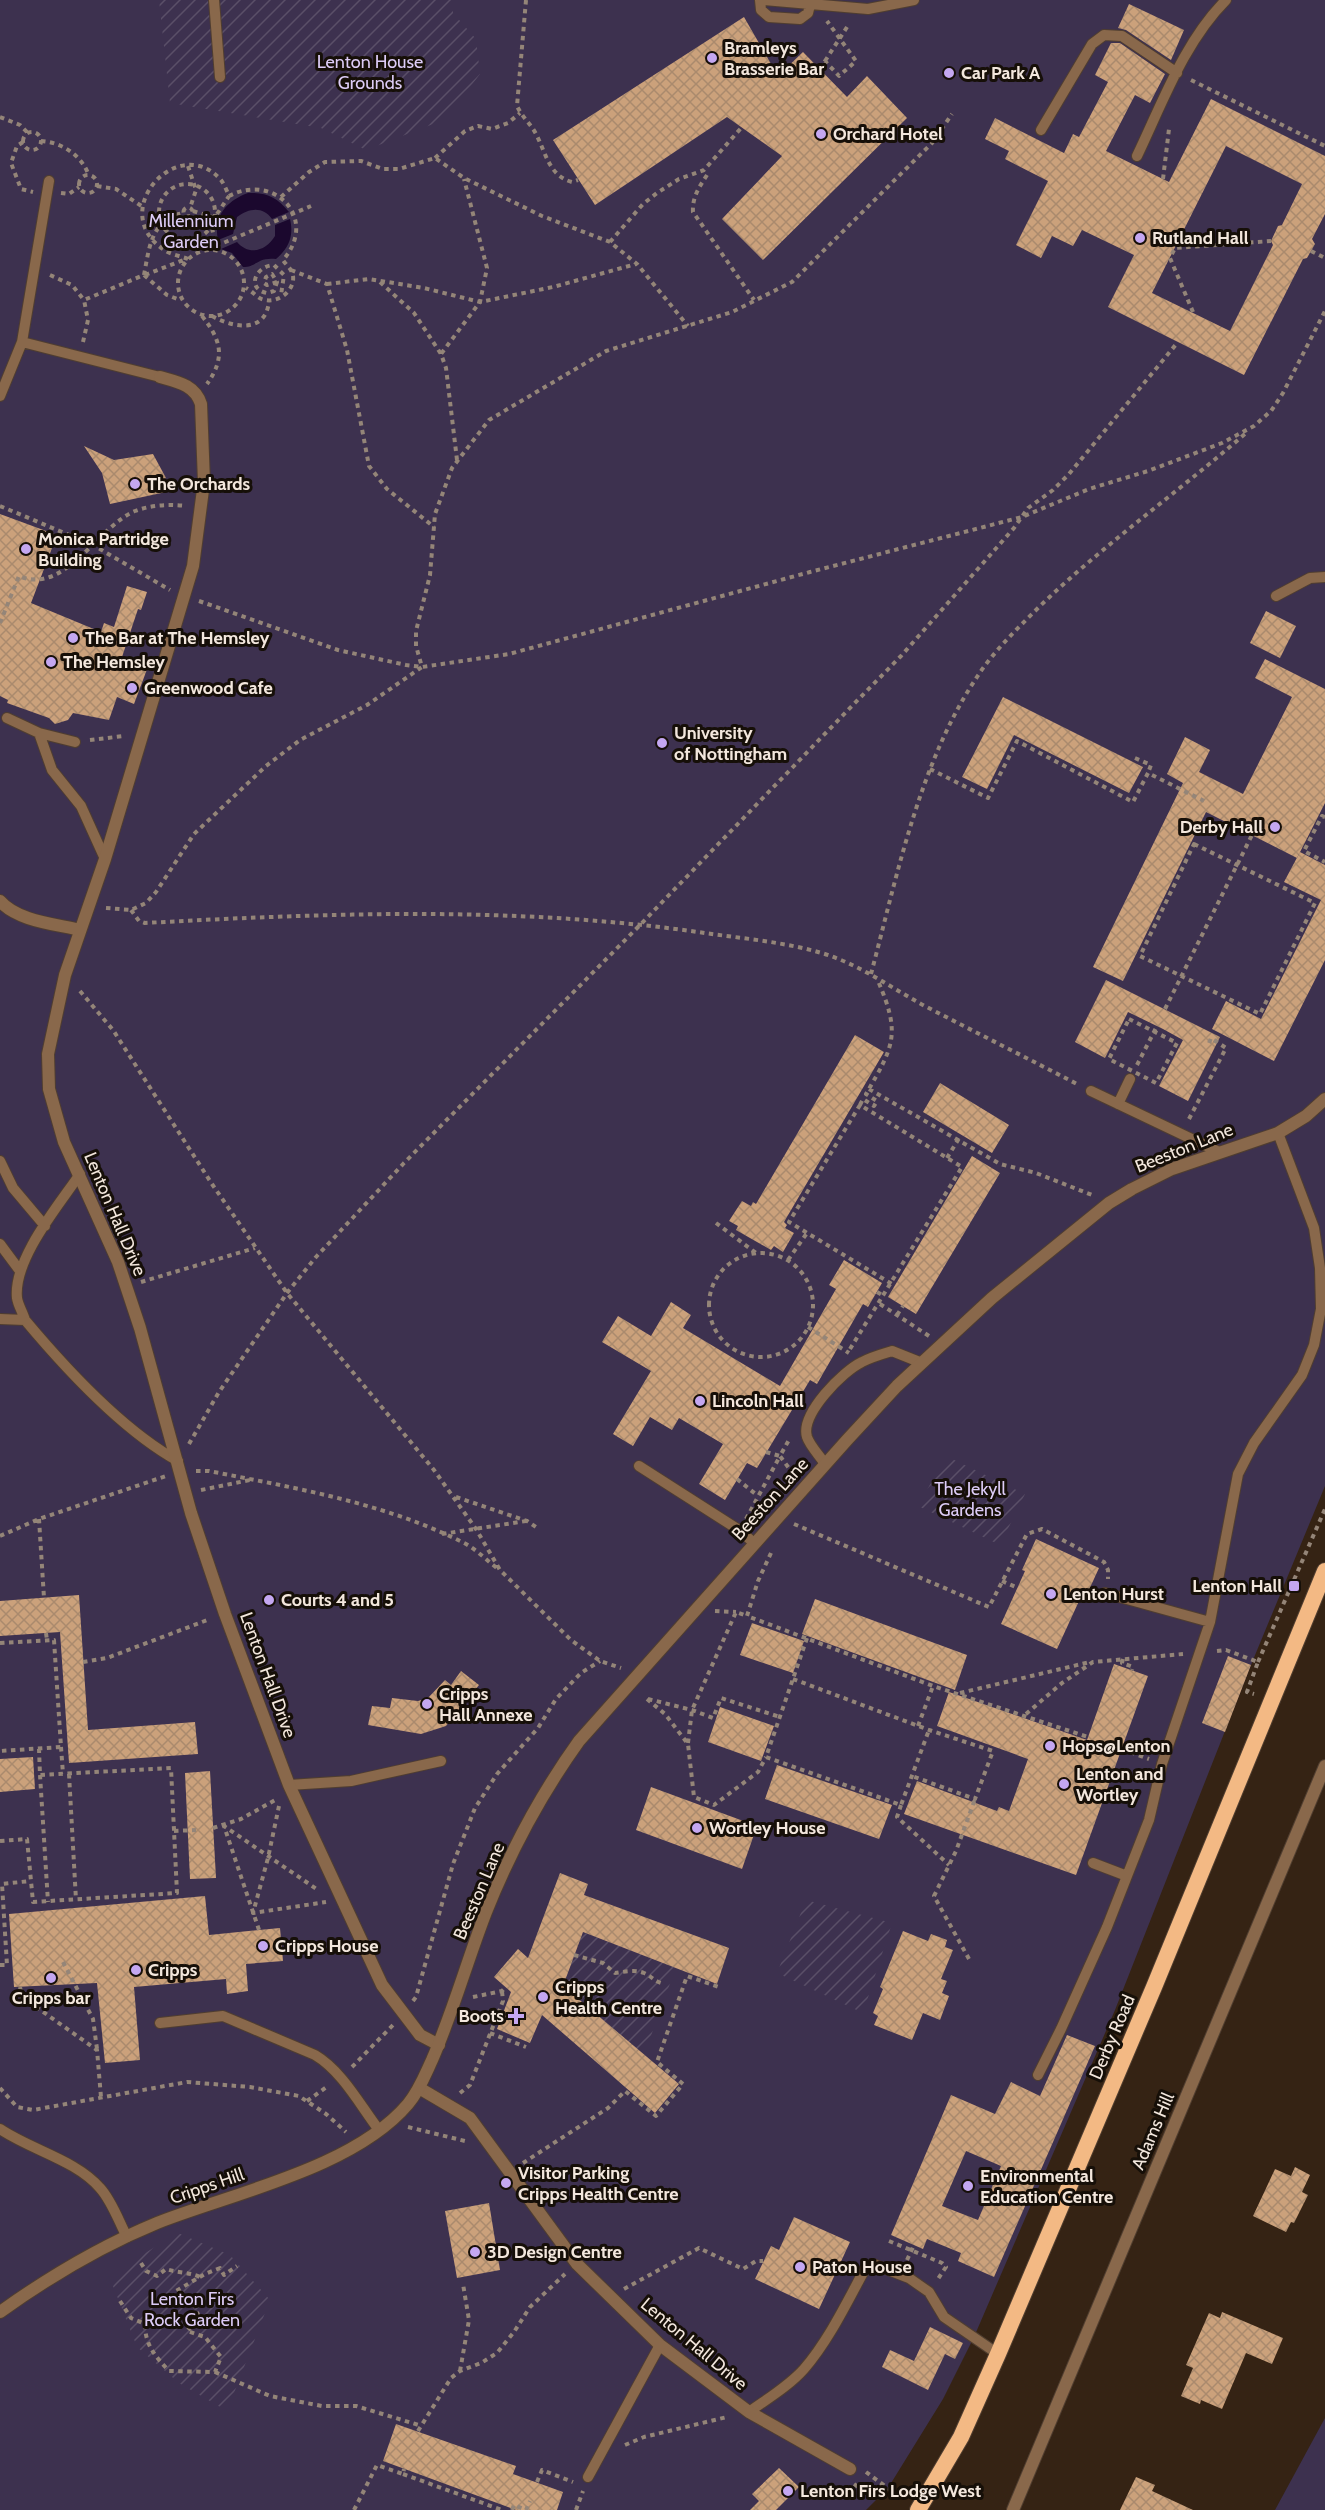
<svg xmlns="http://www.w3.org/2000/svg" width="1325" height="2510" font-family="Cabin,sans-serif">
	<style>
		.park { fill: #3d314f }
		.garden { fill: url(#garden-furrows) }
		.water { fill: #1b082e }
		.building { fill: url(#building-cross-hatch); fill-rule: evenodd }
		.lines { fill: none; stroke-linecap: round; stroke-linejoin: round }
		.service-casing { stroke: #503e30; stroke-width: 12 }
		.minor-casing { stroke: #503e30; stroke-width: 14 }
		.tertiary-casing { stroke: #503e30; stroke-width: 14 }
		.trunk-casing { stroke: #503e30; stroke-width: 18 }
		.path { stroke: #948578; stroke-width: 4; stroke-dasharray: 4.5 4.5; stroke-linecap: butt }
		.service { stroke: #89684b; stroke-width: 10 }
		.minor { stroke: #89684b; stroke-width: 12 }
		.tertiary { stroke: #89684b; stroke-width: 12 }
		.trunk { stroke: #f3b984; stroke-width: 16 }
		.path-bridge { stroke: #948578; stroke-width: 4; stroke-dasharray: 4.5 4.5; stroke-linecap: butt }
		.poi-dot { fill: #c4a7f1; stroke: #160f08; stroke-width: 2 }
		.labels { text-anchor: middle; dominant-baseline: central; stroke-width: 6; stroke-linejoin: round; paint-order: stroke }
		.poi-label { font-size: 18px; font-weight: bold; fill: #f3e7dd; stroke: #160f08; text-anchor: start }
		.park-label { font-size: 18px; fill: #ddccf7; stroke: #160f08 }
		.street-label { font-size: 18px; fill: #f3e7dd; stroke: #160f08 }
	</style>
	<defs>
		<pattern id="garden-furrows" width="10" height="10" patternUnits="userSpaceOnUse" patternTransform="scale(1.5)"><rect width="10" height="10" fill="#3d314f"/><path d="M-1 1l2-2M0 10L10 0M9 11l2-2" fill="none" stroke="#5a4f68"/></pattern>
		<pattern id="building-cross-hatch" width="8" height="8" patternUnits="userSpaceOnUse" patternTransform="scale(1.5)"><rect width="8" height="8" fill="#cba17b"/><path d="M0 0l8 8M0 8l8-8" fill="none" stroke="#aa8a6d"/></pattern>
	</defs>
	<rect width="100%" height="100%" fill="#352314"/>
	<!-- park -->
	<path class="park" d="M0,0H1325V1486L1253,1660L1115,2010L974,2337L943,2399L888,2488L866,2510H0Z
		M1325,2418V2510H1275Z"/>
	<!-- garden -->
	<path class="garden" d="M159,0H453V13L476,39L480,74L446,119L366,150L321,128L170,103Z
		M946,1456L1025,1494L1000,1545L918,1506Z
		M806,1900L892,1923L863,2013L777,1973Z
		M572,1928L676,1967L644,2055L563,1986L569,1978L557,1974Z
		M178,2233L230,2255L270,2300L227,2411L179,2383L137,2347L113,2286L132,2261Z"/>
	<!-- water -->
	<path class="water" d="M248,193C266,192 277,197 289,212L272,219C263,206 249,208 237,217L233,234L218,240C213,217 226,201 248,193Z
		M290,219C294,236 289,248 276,259C257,257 257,267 243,267L232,253L221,249L237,242C249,256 266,251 275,236V225Z"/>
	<!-- building -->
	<path class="building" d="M1129,4L1184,30L1171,60L1126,30L1118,28Z
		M744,17L778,76L803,52L847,97L867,76L907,118L763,260L722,219L782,156L727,117L595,205L553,140Z
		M1111,43H1120L1165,74L1150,103L1135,95L1106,151L1169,182L1211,99L1325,156V214L1312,239L1315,244L1307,258L1303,259L1244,375L1108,307L1134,255L1082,230L1073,246L1052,236L1041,258L1016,245L1048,181L1005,159L1009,151L985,139L995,118L1064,153L1073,134L1079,137L1108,82L1095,75ZM1226,146L1302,184L1282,225L1278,226L1271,241L1273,245L1230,331L1152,293Z
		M84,446L114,460L153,454L166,478L159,481L166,492L110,504L102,473Z
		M0,514L57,535L31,603L101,632L104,623L114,627L127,586L147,592L141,610L138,609L122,657L149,664L134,704L117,697L109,720L73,713L68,720L55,724L49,718L7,703L8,700L0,696Z
		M1266,611L1296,626L1280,658L1250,643Z
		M1265,659L1325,689V803L1297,858L1206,812L1123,981L1093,967L1183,783L1167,774L1185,737L1210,750L1199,772L1243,794L1292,697L1255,678Z
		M1003,697L1143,767L1129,793L1014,735L987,789L962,777Z
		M1300,852L1325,865V960L1274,1061L1212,1029L1226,1001L1261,1019L1321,900L1284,882Z
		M1106,980L1220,1037L1188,1101L1159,1086L1183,1040L1163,1029L1128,1012L1105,1058L1075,1042Z
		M855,1035L884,1052L784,1222L787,1225L785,1228L794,1233L783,1252L774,1246L771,1250L736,1230L738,1226L729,1221L742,1201L751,1206L753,1202L756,1204Z
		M940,1083L1009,1125L992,1153L923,1112Z
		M972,1156L1000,1173L916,1314L888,1297Z
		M844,1260L882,1283L868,1307L863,1304L817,1384L810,1380L757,1468L747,1463L725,1500L699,1484L723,1444L679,1418L672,1430L650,1417L633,1446L613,1434L651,1371L602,1342L618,1316L651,1336L671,1302L691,1315L683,1328L780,1386L836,1289L829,1285Z
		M1036,1539L1099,1568L1083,1603L1079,1601L1057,1649L1001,1624L1025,1571L1022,1570Z
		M79,1595L88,1730L195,1722L198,1754L69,1763L60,1632L0,1636V1601Z
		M815,1599L967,1655L955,1690L802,1634Z
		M752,1623L804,1641L793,1673L740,1655Z
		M1228,1656L1251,1665L1225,1732L1202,1723Z
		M1114,1664L1148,1676L1076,1875L904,1814L917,1781L997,1811L999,1807L1009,1811L1028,1759L937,1726L949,1692L1087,1740Z
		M461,1671L479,1685L446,1726L421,1734L368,1725L372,1706L390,1708L392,1698L418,1701L428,1698L445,1680L451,1685Z
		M720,1707L774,1726L761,1761L708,1742Z
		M33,1757L35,1789L0,1792V1759Z
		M777,1765L892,1805L879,1839L765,1799Z
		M210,1771L216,1878L190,1879L185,1773Z
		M651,1787L757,1826L742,1869L636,1830Z
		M560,1873L588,1884L584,1895L729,1948L717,1984L583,1932L563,1986L679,2084L655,2113L542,2015L530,2043L497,2029L511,1992L494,1977L518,1949L528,1958Z
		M205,1896L209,1935L280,1928L283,1961L246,1964L248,1991L227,1994L226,1979L134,1987L140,2060L105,2063L97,1983L14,1987L9,1914Z
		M903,1931L928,1941L931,1934L947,1940L945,1947L953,1950L941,1979L947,1981L942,1993L949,1996L940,2020L923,2013L912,2040L874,2025L878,2016L873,2013L883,1989L880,1987Z
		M1067,2035L1095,2046L994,2277L958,2261L961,2253L927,2239L923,2249L891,2235L951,2095L995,2114L1011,2082L1040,2096ZM966,2151L1001,2166L978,2220L942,2206Z
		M1295,2167L1310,2175L1302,2192L1308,2195L1294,2223L1291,2222L1286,2232L1253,2216L1275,2169L1291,2176Z
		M489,2203L500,2270L457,2278L445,2211Z
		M794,2217L850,2242L819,2309L755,2279L771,2246L779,2250Z
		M1222,2312L1283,2338L1272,2364L1246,2353L1222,2409L1201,2400L1200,2404L1181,2396L1193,2368L1186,2365L1209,2313L1220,2318Z
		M930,2327L963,2343L955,2359L945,2354L928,2390L882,2367L890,2350L914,2361Z
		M396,2424L516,2466L513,2474L563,2492L557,2510H516L383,2461Z
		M779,2468L799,2487L776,2510H750L759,2501L752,2494Z
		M1136,2477L1155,2485L1152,2491L1193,2510H1120Z"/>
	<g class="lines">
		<!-- service casing -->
		<g class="service-casing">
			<path id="service" d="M214,0L220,77
				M760,0L761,10L769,17L800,19L808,13L810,5
				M764,0L868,9L914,0
				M1041,130L1092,44L1104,35L1122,36L1177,73
				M1137,156C1162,104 1184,42 1226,0
				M49,181L22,342L160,377
				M0,396L22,342
				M1276,596L1310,578L1325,577
				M7,718L39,733L75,742
				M39,733L52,770L81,806L105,859
				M1091,1091L1219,1152
				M1118,1104L1130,1079
				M0,1161L13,1188L45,1226
				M0,1244L20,1271
				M0,1319L25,1320C66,1369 122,1430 178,1461
				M25,1320C23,1313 18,1305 17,1298C13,1259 59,1205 80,1174
				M825,1464C820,1456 810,1446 807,1437C800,1414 843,1371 862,1362C871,1357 882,1354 892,1351L922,1363
				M639,1466L739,1530L754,1543
				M1105,1593L1210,1622
				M289,1785L351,1781L441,1761
				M1093,1863L1127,1876
				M160,2023L223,2016L315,2055C342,2071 360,2105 379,2130
				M1038,2075L1061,2029L1107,1927L1149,1820L1162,1764L1210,1622L1238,1474L1254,1443L1302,1375L1314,1345L1321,1309L1320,1268L1314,1228L1278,1133
				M0,2129C31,2150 76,2160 100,2188C112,2201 119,2222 127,2237
				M749,2412C767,2399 789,2386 804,2369C829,2340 847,2302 865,2269L873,2264L909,2278L929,2292L944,2317L998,2354
				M588,2477L660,2345"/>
		</g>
		<!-- minor casing -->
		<g class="minor-casing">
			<path id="minor" d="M160,377C178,382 195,385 201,404L204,482L193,566L105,859L65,975L48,1054L49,1089L64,1142L118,1262L140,1328L191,1513L225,1614L289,1785L382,1985L420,2035L439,2045
				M0,901C17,921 55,924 80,930
				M419,2088L470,2118L577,2264L660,2345L749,2412L850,2469
				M1013,2510L1325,1766"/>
		</g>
		<!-- tertiary casing -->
		<g class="tertiary-casing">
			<path id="tertiary" d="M0,2312C49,2277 101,2246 157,2223C233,2193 354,2168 408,2104C419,2091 425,2075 432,2060C453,2012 467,1961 486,1912C510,1852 541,1794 579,1741L847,1440L897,1386L992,1298L1109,1203L1132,1189L1172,1169L1278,1133L1306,1116L1325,1099"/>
		</g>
		<!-- trunk casing -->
		<g class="trunk-casing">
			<path id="trunk" d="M918,2510L961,2437L998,2354L1154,1987L1325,1571"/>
		</g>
		<!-- path -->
		<path class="path" d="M526,0L517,106C522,117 531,124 536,134C546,153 549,176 572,182L578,180
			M825,61L849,24
			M819,69L825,61L839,76L856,61L827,21
			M1191,80L1325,146
			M0,117L20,125L28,133
			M23 141a9 9 0 1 1 18 0a9 9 0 1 1-18 0Z
			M41,141C61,142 82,155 89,176
			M23,142L17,146L11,163L21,189L33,192
			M435,158L465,131L478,126L492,129L508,123L520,113
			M188,166L196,190L190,208
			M707,175C699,187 692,198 693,212L754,300
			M79 184a9 9 0 1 1 18 0a9 9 0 1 1-18 0Z
			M1163,179L1169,129
			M159 212a28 28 0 1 1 56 0a28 28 0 1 1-56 0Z
			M97,186L116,189L143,207
			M61,193L69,194L79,187
			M281,197L309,172L325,162L361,161L383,169H399L435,158L464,178L542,216L610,242L637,264L688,326
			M183.5 212a4.5 4.5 0 1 1 9 0a4.5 4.5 0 1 1-9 0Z
			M193,211L215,218
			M217,214L229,196
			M212,228L216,247
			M610,242L643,204L657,193L679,179L704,170L742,127
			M216,246L311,206
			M178 283a33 33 0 1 1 66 0a33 33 0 1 1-66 0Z
			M1311,251L1325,258
			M188,259C181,256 172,255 166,251C104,213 178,131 221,180C224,184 227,191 229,196C275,172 319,219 283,260C286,265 292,269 293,276C295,290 279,303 265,300C257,299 253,291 246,288
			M291,270L327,284L347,350L369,466L387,489L434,527
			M50,275L72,285L84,300
			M144,275C149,249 151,219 183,213
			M145,275L186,259
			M277,282L267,285L264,283L266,277L272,274L277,282L274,291L267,293C246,289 255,266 274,265L284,275L281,295
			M380,282L414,313L441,354
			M327,284L369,279L424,288L480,302L553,287L636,264
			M1193,312L1170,258L1175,248L1271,241
			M202,316C221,340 226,357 207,384
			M212,316C233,328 266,334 269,301
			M83,342L88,320L84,300L144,275L167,295L180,300
			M457,460L446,368L441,354L480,302L487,268L464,179
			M0,506L93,545L170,590
			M199,601L338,650L406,665L422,667L509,654L810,572L1022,517L1089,489L1148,471L1222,443L1254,426L1271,411L1283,393L1325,311
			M0,623L19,576C65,596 98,526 135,511C151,505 168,504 186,506
			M90,740L124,736
			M1135,758L1151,765L1148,773
			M930,769L988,798L1017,741L1133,802L1148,773L1204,801
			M1325,817L1322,816L1304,851L1325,862
			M1194,844L1315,903L1260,1014L1140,956Z
			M106,908L131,910L146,903L156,892L194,834L266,766L300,740L367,705L422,667L416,646V631L430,575L435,514L452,468L489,420L606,351L732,312L792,282L932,143L952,114
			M131,910L139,921L145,923C329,913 514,906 698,932C737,938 779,941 818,952C855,962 887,985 921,1004C973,1031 1025,1057 1077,1084
			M871,974C897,876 919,765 975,680C992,653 1015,631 1038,608C1103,545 1177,493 1246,433
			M80,991L113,1030L212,1184L287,1293L434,1470L476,1529L500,1570L571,1640L600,1661L621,1668
			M1165,1009L1252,835
			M1129,1019L1177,1043L1156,1083L1109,1059Z
			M1137,1065L1157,1026
			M869,1089L1000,1164L1036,1173L1092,1195
			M860,1105L863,1099L874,1106L877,1101L866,1094C894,1046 901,1034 878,981
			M1189,1119L1226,1048L1211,1038L1208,1046
			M716,1223L756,1253
			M709 1305a52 52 0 1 1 104 0a52 52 0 1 1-104 0Z
			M788,1260L807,1233
			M141,1282L255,1248
			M877,1292L884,1296
			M880,1304L929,1336
			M897,1315L903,1306
			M808,1327L849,1353
			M850,1349L962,1167L860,1105L789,1222L892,1284
			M189,1444L219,1392L287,1293L316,1257L404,1163L641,924L848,710L901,656L1014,528L1028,508L1053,490L1069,474L1178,342
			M766,1452L780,1456L790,1438
			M196,1471H209C295,1488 385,1503 464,1543C476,1549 486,1560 497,1568
			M737,1479L758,1496
			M201,1490L250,1480
			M456,1497L527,1521L539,1529
			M39,1519L44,1598
			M746,1519L780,1456L794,1475
			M794,1524L989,1607L1027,1534L1042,1529L1104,1562L1108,1570V1579
			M442,1534L526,1521
			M0,1536L39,1519L166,1476
			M771,1553L758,1581L747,1616L933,1686L1088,1737
			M1002,1581L1018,1588
			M715,1611L736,1612
			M46,1633L47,1640
			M807,1638L766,1757L901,1805L929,1730
			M0,1643L54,1640L61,1747L0,1751
			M1217,1651L1226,1650L1258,1662L1247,1692L1254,1694
			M1123,1659L1122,1663L1133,1667L1132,1670
			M83,1662L107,1658L210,1619
			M1258,1662L1325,1509
			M793,1679L929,1730L993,1751L975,1799L912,1776
			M960,1693L1090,1662
			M647,1699L665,1714L688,1744L694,1797L714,1805L758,1772L766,1757
			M648,1699L692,1710L713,1718L721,1698L780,1717
			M1026,1714L1062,1683L1093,1662L1183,1654
			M918,1726L933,1686
			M688,1743L692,1710L736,1612L747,1616
			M61,1747L63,1774
			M1122,1749L1149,1759
			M69,1774L76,1900
			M40,1775L48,1902
			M901,1805L897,1817L949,1865
			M279,1806L268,1858L253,1913L326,1902
			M213,1828L241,1819L277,1799
			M174,1831L196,1830
			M0,1841L27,1839L33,1902L177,1893L171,1768L40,1775L39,1749
			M259,1930L224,1826L318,1890
			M574,1955L603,1963L615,1973C624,1972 635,1969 644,1973C653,1977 654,1982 665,1984
			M969,1959L934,1896L956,1851L975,1799
			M63,1962L93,2019L97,2049
			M0,1965H7L2,1884L30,1881
			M20,1987L22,1997L97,2050L101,2097
			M473,1997L502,1991L506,1987
			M413,2001L416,1997L453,1864L475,1808L497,1774L538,1728L556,1699L581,1673L600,1661
			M490,2033L526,2047
			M352,2067L393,2025
			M0,2088L17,2107L33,2110L187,2082L250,2087L299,2096L326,2114L346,2132
			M460,2093L470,2085L503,2001L502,1991
			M307,2101L328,2086
			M408,2127L465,2141
			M523,2163L608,2108L625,2091L656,2116L683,2084L657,2062L687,1976L719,1987
			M889,2241L942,2263L946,2267L938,2279
			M907,2260L914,2245
			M141,2263L146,2271L157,2276L166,2269C178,2273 189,2272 200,2277
			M624,2289L699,2248L743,2269L756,2261H763
			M120,2301L131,2318L145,2324C145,2345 155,2356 169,2371L215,2372L221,2357L205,2337L187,2331L199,2317L193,2302L176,2291L205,2274L220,2268L224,2275L237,2266
			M460,2371L469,2320L463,2284
			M215,2372L270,2396L322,2406H356L422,2426
			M418,2431L451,2378L460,2371L481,2363L497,2353L514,2332L530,2307L565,2274
			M625,2445L644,2437L727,2417
			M866,2472L897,2495
			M403,2474L502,2510
			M537,2482L542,2470L573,2482
			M854,2484L873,2498L883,2484
			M354,2510L377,2465L403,2474L404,2469
			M512,2510L514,2505L526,2510L530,2501
			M576,2510L583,2491"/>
		<!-- service -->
		<use href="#service" class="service"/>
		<!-- minor -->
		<use href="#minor" class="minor"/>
		<!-- tertiary -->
		<use href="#tertiary" class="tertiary"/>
		<!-- trunk -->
		<use href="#trunk" class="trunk"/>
		<!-- path-bridge -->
		<path class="path-bridge" d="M947,1158L961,1135"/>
	</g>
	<!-- markers -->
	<g class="poi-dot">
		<circle cx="712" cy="58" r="6"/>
		<circle cx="949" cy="73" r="6"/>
		<circle cx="821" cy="134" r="6"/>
		<circle cx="1140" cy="238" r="6"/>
		<circle cx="135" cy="484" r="6"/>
		<circle cx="26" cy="549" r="6"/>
		<circle cx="73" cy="638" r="6"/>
		<circle cx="51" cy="662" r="6"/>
		<circle cx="132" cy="688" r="6"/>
		<circle cx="662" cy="743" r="6"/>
		<circle cx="1275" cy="827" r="6"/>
		<circle cx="700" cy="1401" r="6"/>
		<rect x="1288" y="1580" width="12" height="12" rx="3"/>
		<circle cx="1051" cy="1594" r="6"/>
		<circle cx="269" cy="1600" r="6"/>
		<circle cx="427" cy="1704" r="6"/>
		<circle cx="1050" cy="1746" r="6"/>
		<circle cx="1064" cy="1784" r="6"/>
		<circle cx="697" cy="1828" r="6"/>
		<circle cx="263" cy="1946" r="6"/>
		<circle cx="136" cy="1970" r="6"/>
		<circle cx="51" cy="1978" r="6"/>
		<circle cx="543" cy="1997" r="6"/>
		<path d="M513 2007h6v6h6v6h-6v6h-6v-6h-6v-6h6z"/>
		<circle cx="506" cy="2183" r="6"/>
		<circle cx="968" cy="2186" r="6"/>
		<circle cx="475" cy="2252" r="6"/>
		<circle cx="800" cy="2267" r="6"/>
		<circle cx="788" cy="2491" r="6"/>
	</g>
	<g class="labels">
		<!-- poi labels -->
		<g class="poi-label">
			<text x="724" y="48">Bramleys<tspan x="724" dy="21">Brasserie Bar</tspan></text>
			<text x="961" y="73">Car Park A</text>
			<text x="833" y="134">Orchard Hotel</text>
			<text x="1152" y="238">Rutland Hall</text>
			<text x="147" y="484">The Orchards</text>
			<text x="38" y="539">Monica Partridge<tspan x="38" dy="21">Building</tspan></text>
			<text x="85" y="638">The Bar at The Hemsley</text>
			<text x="63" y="662">The Hemsley</text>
			<text x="144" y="688">Greenwood Cafe</text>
			<text x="674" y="733">University<tspan x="674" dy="21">of Nottingham</tspan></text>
			<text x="1263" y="827" text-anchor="end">Derby Hall</text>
			<text x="712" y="1401">Lincoln Hall</text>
			<text x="1282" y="1586" text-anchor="end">Lenton Hall</text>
			<text x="1063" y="1594">Lenton Hurst</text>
			<text x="281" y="1600">Courts 4 and 5</text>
			<text x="439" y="1694">Cripps<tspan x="439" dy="21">Hall Annexe</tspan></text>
			<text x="1062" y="1746">Hops@Lenton</text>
			<text x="1076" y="1774">Lenton and<tspan x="1076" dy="21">Wortley</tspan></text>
			<text x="709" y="1828">Wortley House</text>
			<text x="275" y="1946">Cripps House</text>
			<text x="148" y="1970">Cripps</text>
			<text x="555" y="1987">Cripps<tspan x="555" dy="21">Health Centre</tspan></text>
			<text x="51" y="1998" text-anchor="middle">Cripps bar</text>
			<text x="504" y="2016" text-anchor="end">Boots</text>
			<text x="518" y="2173">Visitor Parking<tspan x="518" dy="21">Cripps Health Centre</tspan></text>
			<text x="980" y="2176">Environmental<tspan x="980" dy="21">Education Centre</tspan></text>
			<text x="487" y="2252">3D Design Centre</text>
			<text x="812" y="2267">Paton House</text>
			<text x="800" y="2491">Lenton Firs Lodge West</text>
		</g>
		<!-- park labels -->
		<g class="park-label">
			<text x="370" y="62">Lenton House<tspan x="370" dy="21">Grounds</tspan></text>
			<text x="191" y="221">Millennium<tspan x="191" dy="21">Garden</tspan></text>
			<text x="970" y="1489">The Jekyll<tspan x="970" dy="21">Gardens</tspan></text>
			<text x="192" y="2299">Lenton Firs<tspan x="192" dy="21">Rock Garden</tspan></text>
		</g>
		<!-- street labels -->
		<g class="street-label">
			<text transform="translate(1184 1148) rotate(-22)">Beeston Lane</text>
			<text transform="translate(115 1214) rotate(67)">Lenton Hall Drive</text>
			<text transform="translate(770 1499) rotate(-48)">Beeston Lane</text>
			<text transform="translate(268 1675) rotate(70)">Lenton Hall Drive</text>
			<text transform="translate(479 1891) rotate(-67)">Beeston Lane</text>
			<text transform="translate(1112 2037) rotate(-67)">Derby Road</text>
			<text transform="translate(1153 2131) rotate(-67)">Adams Hill</text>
			<text transform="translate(207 2186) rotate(-19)">Cripps Hill</text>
			<text transform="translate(694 2344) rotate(40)">Lenton Hall Drive</text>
		</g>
	</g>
</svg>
